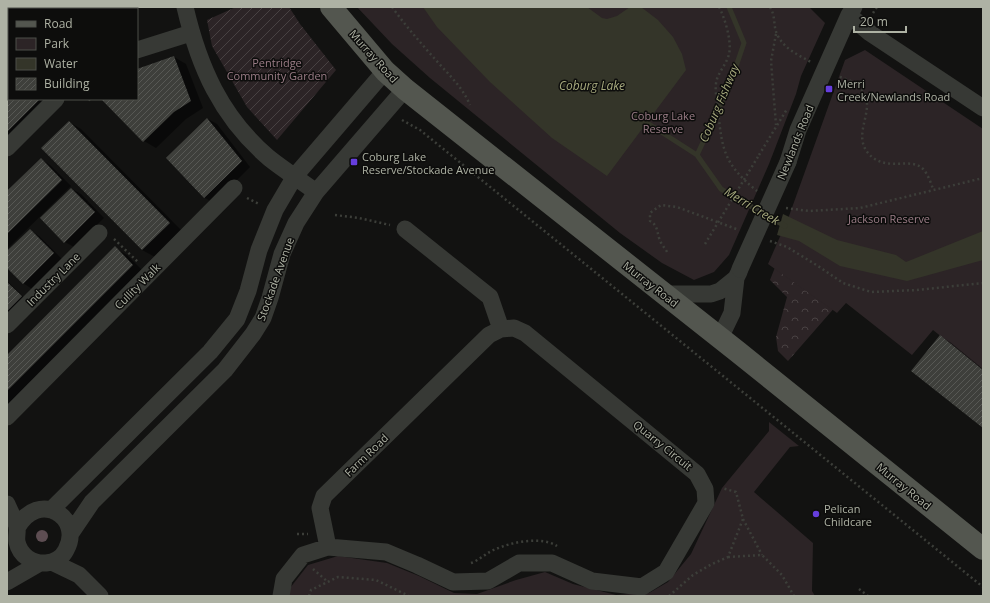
<svg xmlns="http://www.w3.org/2000/svg" width="990" height="603" font-family="'Open Sans',sans-serif">
	<style>
		.forest { fill: url(#forest-crowns) }
		.park { fill: #2c2426 }
		.garden { fill: url(#garden-furrows) }
		.water { fill: #343529 }
		.shadow { fill: #0007 }
		.lines { fill: none; stroke-linecap: round; stroke-linejoin: round }
		.stream { stroke: #343529; stroke-width: 5 }
		.building { fill: url(#building-hatch) }
		.path { stroke: #3c3e39; stroke-width: 2.5; stroke-dasharray: 2 3; stroke-linecap: butt }
		.minor { stroke: #373935; stroke-width: 17 }
		.major { stroke: #53564f; stroke-width: 22 }
		.path-bridge { stroke: #3c3e39; stroke-width: 2.5; stroke-dasharray: 2 3; stroke-linecap: butt }
		.minor-bridge { stroke: #373935; stroke-width: 17 }
		.tree { fill: #5d4d52 }
		.poi-dot { fill: #663ede; stroke: #0d0d0c; stroke-width: 1.5 }
		.labels { text-anchor: middle; dominant-baseline: central; stroke-width: 3; stroke-linejoin: round; paint-order: stroke }
		.street-label { font-size: 11px; fill: #aeb2a4; stroke: #0d0d0c }
		.park-label { font-size: 11px; fill: #9b7d87; stroke: #0d0d0c }
		.poi-label { font-size: 11px; fill: #aeb2a4; stroke: #0d0d0c; text-anchor: start }
		.water-label { font-size: 12px; font-style: italic; fill: #a7aa7e; stroke: #0d0d0c }
	</style>
	<defs>
		<pattern id="forest-crowns" width="20" height="18" patternUnits="userSpaceOnUse"><rect width="20" height="18" fill="#2c2426"/><path d="M2 6a3 3 0 1 1 6 0M12 15a3 3 0 1 1 6 0" fill="none" stroke="#484142"/></pattern>
		<pattern id="garden-furrows" width="10" height="10" patternUnits="userSpaceOnUse"><rect width="10" height="10" fill="#2c2426"/><path d="M-1 1l2-2M0 10L10 0M9 11l2-2" fill="none" stroke="#484142"/></pattern>
		<pattern id="building-hatch" width="6" height="6" patternUnits="userSpaceOnUse"><rect width="6" height="6" fill="#3e3f3b"/><path d="M-1 1l2-2M0 6l6-6M5 7l2-2" fill="none" stroke="#575854"/></pattern>
	</defs>
	<rect width="100%" height="100%" fill="#121211"/>
	<!-- forest -->
	<path class="forest" d="M782,250L934,325L843,298L788,361L778,351L776,337L787,297L770,280Z"/>
	<!-- park -->
	<path class="park" d="M357,7H809L825,23L801,76L796,94L769,164L729,255L714,272L694,280L662,263L620,233L430,78L392,44Z
		M865,50L983,129V370L933,330L912,355L846,303L837,313L768,264L789,216L845,60Z
		M769,422L799,446L790,447L754,492L813,543L812,591L815,596H289L290,588L308,565L338,556L387,563L419,576L454,593L477,594L516,580L545,572L573,584L616,595L649,593L668,582L691,554L722,488L769,431Z"/>
	<!-- garden -->
	<path class="garden" d="M236,7H289L300,24L336,70L277,140L247,107L212,46L207,20Z"/>
	<!-- water -->
	<path class="water" d="M423,7H587L602,18L607,19L617,16L630,7H641L658,20L673,37L682,54L686,70L607,176L552,138L490,82L437,27Z
		M783,214L837,240L896,255L906,262L983,231V260L907,281L840,266L799,241L777,235Z"/>
	<!-- shadow -->
	<path class="shadow" d="M7,7H14L16,9H9V99H59L7,151Z
		M33,7H84L86,9H35Z
		M174,57L186,64L203,108L186,119L156,148L144,141L102,99H137V70Z
		M208,119L217,124L250,167L214,203L205,198L167,158Z
		M69,122L81,129L181,230L155,257L142,250L43,148Z
		M41,159L50,165L71,186L7,249V192Z
		M72,189L81,194L104,218L74,247L65,242Z
		M30,230L39,236L62,259L32,289L23,283L7,267V253Z
		M115,248L127,255L144,272L7,410V356Z
		M7,281L27,300L7,321Z
		M940,336L950,342L983,369V426Z"/>
	<g class="lines">
		<!-- stream -->
		<path class="stream" d="M641,119L697,155L721,189L785,226
			M697,155L729,87L744,43L729,7"/>
	</g>
	<!-- building -->
	<path class="building" d="M7,7L11,9H9V99H40L7,132Z
		M32,7H80L82,9H34Z
		M174,56L191,101L174,112L143,142L101,99H137V69Z
		M207,118L242,161L204,198L166,158Z
		M69,121L170,223L142,250L41,148Z
		M41,158L62,180L7,234V191Z
		M71,188L95,212L64,243L40,218Z
		M30,229L54,253L23,284L7,268V251Z
		M115,246L133,265L7,391V355Z
		M7,282L22,296L7,311Z
		M940,335L983,370V428L911,371Z"/>
	<g class="lines">
		<!-- path -->
		<path class="path" d="M18,7L20,9
			M392,7C405,25 419,41 434,58C447,73 462,86 470,105
			M719,7C725,18 732,42 729,54C727,63 720,70 717,79C714,88 717,100 718,110C722,150 724,164 757,191
			M770,7C776,17 773,26 777,34C783,48 798,55 811,62
			M873,13L877,7
			M776,34L771,61L776,125
			M840,77C845,79 853,81 857,85C882,105 850,131 868,153C886,174 912,155 924,170C928,175 931,183 933,189
			M89,99L92,103
			M402,120L420,130L983,587
			M759,155L787,109
			M247,198L259,204
			M786,208L809,211L860,208L983,178
			M335,215L359,218L390,225
			M114,239L138,262
			M770,241L787,247L818,266L843,283L871,292L917,290L983,283
			M667,252C665,248 662,245 660,241C657,233 658,225 650,221V213L661,205L677,207L739,230
			M743,519L762,555
			M297,534H308
			M728,557L762,555L782,575L794,596
			M471,563C480,560 487,552 496,549C512,542 541,536 557,546
			M313,569L328,582
			M859,589L868,596
			M309,596L311,590L338,577L376,580L409,596
			M669,596L693,575L712,564L728,557L743,519L736,492L722,488"/>
		<!-- minor -->
		<path class="minor" d="M185,7C199,67 221,117 269,158C284,170 300,180 316,192
			M849,15L870,33L983,108
			M137,50L191,33
			M7,148L56,99
			M788,162L798,130L849,15L854,7
			M663,294H711L720,291L736,278
			M7,325L99,233
			M720,338L732,313L736,278L739,272
			M7,417L234,188
			M7,504C10,511 14,519 17,526C18,531 16,537 17,542C20,556 33,564 46,563C55,562 62,558 66,550C84,517 38,489 17,528
			M51,510L210,352L237,319L248,291L259,250L275,210L295,176L385,71
			M71,533L92,502L225,370L253,334L263,318L270,298L282,254L296,223L316,192L405,89
			M328,547L386,552L417,565L453,582L488,581L519,563H552L592,581L642,587L666,572L706,503L705,489L697,474L525,333L514,328L501,329L490,297L405,229
			M52,562L79,575L100,596
			M7,582L40,563
			M281,596L284,579L303,555L328,547L320,508L324,496L489,335L501,329"/>
		<!-- major -->
		<path class="major" d="M331,7L385,71L405,89L738,352L983,549"/>
		<!-- path-bridge -->
		<path class="path-bridge" d="M705,244L759,155"/>
		<!-- minor-bridge -->
		<path class="minor-bridge" d="M740,269L788,162"/>
	</g>
	<!-- trees -->
	<circle class="tree" cx="42" cy="536" r="6"/>
	<!-- markers -->
	<g class="poi-dot">
		<rect x="825" y="85" width="8" height="8" rx="2"/>
		<rect x="350" y="158" width="8" height="8" rx="2"/>
		<circle cx="816" cy="514" r="4"/>
	</g>
	<g class="labels">
		<!-- street labels -->
		<g class="street-label">
			<text transform="translate(374 56) rotate(48)">Murray Road</text>
			<text transform="translate(795 142) rotate(-68)">Newlands Road</text>
			<text transform="translate(53 279) rotate(-45)">Industry Lane</text>
			<text transform="translate(275 279) rotate(-70)">Stockade Avenue</text>
			<text transform="translate(651 284) rotate(38)">Murray Road</text>
			<text transform="translate(137 286) rotate(-45)">Cullity Walk</text>
			<text transform="translate(663 445) rotate(39)">Quarry Circuit</text>
			<text transform="translate(366 455) rotate(-44)">Farm Road</text>
			<text transform="translate(904 486) rotate(39)">Murray Road</text>
		</g>
		<!-- park labels -->
		<g class="park-label">
			<text x="277" y="62">Pentridge<tspan x="277" dy="13">Community Garden</tspan></text>
			<text x="663" y="115">Coburg Lake<tspan x="663" dy="13">Reserve</tspan></text>
			<text x="889" y="218">Jackson Reserve</text>
		</g>
		<!-- poi labels -->
		<g class="poi-label">
			<text x="837" y="83">Merri<tspan x="837" dy="13">Creek/Newlands Road</tspan></text>
			<text x="362" y="156">Coburg Lake<tspan x="362" dy="13">Reserve/Stockade Avenue</tspan></text>
			<text x="824" y="508">Pelican<tspan x="824" dy="13">Childcare</tspan></text>
		</g>
		<!-- water labels -->
		<g class="water-label">
			<text x="592" y="85">Coburg Lake</text>
			<text transform="translate(719 103) rotate(-67)">Coburg Fishway</text>
			<text transform="translate(752 206) rotate(31)">Merri Creek</text>
		</g>
	</g>
	<!-- border -->
	<rect width="990" height="603" fill="none" stroke="#aeb2a4" stroke-width="16"/>
	<!-- legend -->
	<rect x="8" y="8" width="130" height="92" fill="#0d0d0c" stroke="#4d4f49"/>
	<rect x="16" y="21" width="20" height="6" fill="#53564f" stroke="#4d4f49"/>
	<text x="44" y="28" font-size="12" fill="#aeb2a4">Road</text>
	<rect x="16" y="38" width="20" height="12" fill="#2c2426" stroke="#4d4f49"/>
	<text x="44" y="48" font-size="12" fill="#aeb2a4">Park</text>
	<rect x="16" y="58" width="20" height="12" fill="#343529" stroke="#4d4f49"/>
	<text x="44" y="68" font-size="12" fill="#aeb2a4">Water</text>
	<rect x="16" y="78" width="20" height="12" fill="url(#building-hatch)" stroke="#4d4f49"/>
	<text x="44" y="88" font-size="12" fill="#aeb2a4">Building</text>
	<!-- scale -->
	<path d="M854 26v6h52v-6" fill="none" stroke="#aeb2a4" stroke-width="2"/>
	<text x="860" y="26" font-size="12" fill="#aeb2a4" stroke="#0d0d0c" stroke-width="3" paint-order="stroke">20 m</text>
</svg>
